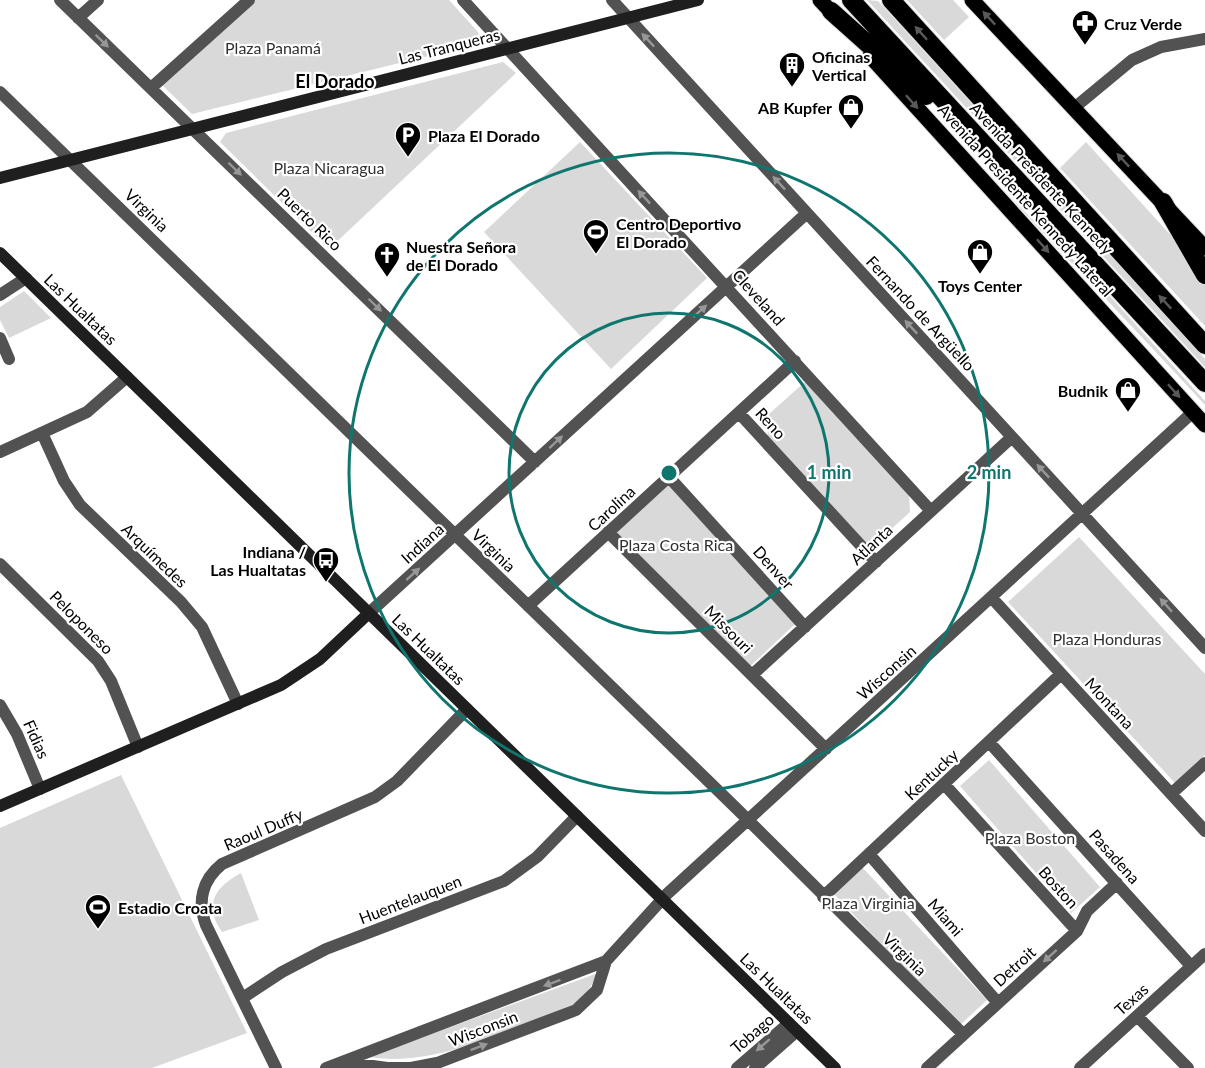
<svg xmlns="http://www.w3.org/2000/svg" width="1205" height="1068" font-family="Lato,sans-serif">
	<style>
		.green { fill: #d9d9d9 }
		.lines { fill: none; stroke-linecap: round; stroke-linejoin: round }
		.primary-casing { stroke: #dbdbdb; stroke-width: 17 }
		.highway-casing { stroke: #dbdbdb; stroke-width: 20 }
		.street { stroke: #525252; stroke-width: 12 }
		.secondary { stroke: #1f1f1f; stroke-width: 12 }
		.primary { stroke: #000; stroke-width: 15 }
		.highway { stroke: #000; stroke-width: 18 }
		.oneway { fill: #595959 }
		.oneway2 { fill: #979797 }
		.ring { fill: none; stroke: #0f766e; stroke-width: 3 }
		.labels { text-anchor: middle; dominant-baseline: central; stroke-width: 4.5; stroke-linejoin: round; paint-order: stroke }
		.poi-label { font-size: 16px; font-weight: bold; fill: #000; stroke: #fff; text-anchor: start }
		.street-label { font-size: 16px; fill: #000; stroke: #fff }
		.park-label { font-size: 16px; fill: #303030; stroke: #fff }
		.neighbourhood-label { font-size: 18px; font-weight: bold; fill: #000; stroke: #fff }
		.centre { fill: #0f766e; stroke: #fff; stroke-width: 3 }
		.ring-label { font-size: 18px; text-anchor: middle; font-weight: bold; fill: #0f766e; stroke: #fff; stroke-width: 4.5; stroke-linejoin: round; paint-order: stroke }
	</style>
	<rect width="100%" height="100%" fill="#fff"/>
	<!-- green -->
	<path class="green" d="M254,0H449L478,32L479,37L473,45L192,114L162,85Z
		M867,0L878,1L1205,359V367Z
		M907,0H953L969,17L944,40Z
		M503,62L516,73L329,249L220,142L226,133Z
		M956,138L1010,197L1108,294L1205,401V405C1123,315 1037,229 956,138Z
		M580,142L707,278L611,369L484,232Z
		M1086,142L1176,241L1197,271L1205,284V326L1060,168Z
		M24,291L51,318L9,338L0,320V307Z
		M806,381L909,494L910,512L876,543L865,542L767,437L768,431L760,422Z
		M670,484L796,623L747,669L616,533Z
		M1079,537L1205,674V755L1175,783L1008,602Z
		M989,760L1100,887L1071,913L960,786Z
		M121,775L247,1033L152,1068H0V828Z
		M861,866L987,1000L959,1026L833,893Z
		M241,873L259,920L222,932C203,905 215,887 241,873Z
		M598,973L586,995L574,1004C510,1029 437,1068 369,1057Z"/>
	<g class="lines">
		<!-- primary casing -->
		<g class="primary-casing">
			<path id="primary" d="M820,0L839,20
				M972,0L1205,248
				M870,56L1205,425"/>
		</g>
		<!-- highway casing -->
		<g class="highway-casing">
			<path id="highway" d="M851,0L1205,383
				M891,0L1205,345
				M831,11L926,96
				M1163,202L1205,275"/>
		</g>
		<!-- street -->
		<path class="street" d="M60,0L535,462
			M463,0L931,511
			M612,0L1205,648
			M78,18L98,0
			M151,88L249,0
			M0,92L738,810L963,1034
			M1074,108L1132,60L1161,47L1205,39
			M0,295L26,278
			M0,338L9,359
			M739,413L876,562
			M42,433L64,481L80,505L181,602L202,627L238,704
			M0,452L87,412L127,377
			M669,477L805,627
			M608,532L826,749
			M0,564L98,661L111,681L138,747
			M991,597L1205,831
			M528,606L795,361
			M369,613L807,213
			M752,675L1012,437
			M0,705L17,734L40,789
			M989,742L1191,966
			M944,784L1077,931
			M1171,794L1205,763
			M869,854L998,1003
			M823,897L1061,674
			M244,997L282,972L326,949L504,881L537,857L577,816
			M1137,1016L1188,1068
			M344,1062L387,1068H411L437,1063L576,1010L597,990L606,961
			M276,1068L206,925C197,902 202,880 222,864L375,797L397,781L467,709
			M326,1068L606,961L667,894L1193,412
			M737,1068L789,1023
			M755,1068L797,1031
			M927,1068L1077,931L1087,911L1117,883
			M1080,1068L1205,954"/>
		<!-- secondary -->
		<path class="secondary" d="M0,178L698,0
			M0,253L835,1068
			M0,806L281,685L320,659L369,613"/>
		<!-- primary -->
		<use href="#primary" class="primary"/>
		<!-- highway -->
		<use href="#highway" class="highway"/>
	</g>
	<!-- one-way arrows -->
	<defs><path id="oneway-solid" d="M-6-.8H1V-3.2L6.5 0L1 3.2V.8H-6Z" transform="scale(1.5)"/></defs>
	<g class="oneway">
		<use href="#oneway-solid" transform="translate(989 18) rotate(-133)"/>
		<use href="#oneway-solid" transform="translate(921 33) rotate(-132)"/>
		<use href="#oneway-solid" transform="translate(912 102) rotate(48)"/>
		<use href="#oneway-solid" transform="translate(1123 160) rotate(-133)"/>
		<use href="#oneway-solid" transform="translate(1043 246) rotate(48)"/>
		<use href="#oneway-solid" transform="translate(1165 302) rotate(-133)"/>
		<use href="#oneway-solid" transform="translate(1174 391) rotate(48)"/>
	</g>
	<g class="oneway2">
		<use href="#oneway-solid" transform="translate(648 40) rotate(-133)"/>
		<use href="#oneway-solid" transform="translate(102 41) rotate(44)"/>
		<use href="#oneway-solid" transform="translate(235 169) rotate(44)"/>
		<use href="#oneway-solid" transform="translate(779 183) rotate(-133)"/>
		<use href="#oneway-solid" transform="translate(644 197) rotate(-133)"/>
		<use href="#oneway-solid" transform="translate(375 305) rotate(44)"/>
		<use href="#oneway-solid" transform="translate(700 311) rotate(-42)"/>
		<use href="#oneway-solid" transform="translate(911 327) rotate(-133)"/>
		<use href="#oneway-solid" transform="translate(556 442) rotate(-43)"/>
		<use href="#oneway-solid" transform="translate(1043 471) rotate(-133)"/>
		<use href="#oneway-solid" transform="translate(413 574) rotate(-42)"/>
		<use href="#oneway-solid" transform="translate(1166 605) rotate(-132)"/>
		<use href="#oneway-solid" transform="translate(1050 956) rotate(138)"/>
		<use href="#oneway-solid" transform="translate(552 983) rotate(160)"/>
		<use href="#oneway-solid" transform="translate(763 1045) rotate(139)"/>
		<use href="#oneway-solid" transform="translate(479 1047) rotate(-21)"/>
	</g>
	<!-- distance rings -->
	<g class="ring">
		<circle cx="669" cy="473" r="160"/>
		<circle cx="669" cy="473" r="320"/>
	</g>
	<!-- icons -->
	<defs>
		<g id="pharmacy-pin" transform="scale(1.35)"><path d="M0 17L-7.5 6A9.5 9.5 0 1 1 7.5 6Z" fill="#000" stroke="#fff"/><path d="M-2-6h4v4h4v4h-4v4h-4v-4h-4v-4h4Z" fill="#fff"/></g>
		<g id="building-pin" transform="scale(1.35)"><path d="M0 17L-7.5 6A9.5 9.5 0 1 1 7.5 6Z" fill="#000" stroke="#fff"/><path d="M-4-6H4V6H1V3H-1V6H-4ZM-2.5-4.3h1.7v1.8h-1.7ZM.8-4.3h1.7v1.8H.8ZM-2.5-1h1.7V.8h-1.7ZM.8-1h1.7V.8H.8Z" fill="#fff"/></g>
		<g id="shop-pin" transform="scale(1.35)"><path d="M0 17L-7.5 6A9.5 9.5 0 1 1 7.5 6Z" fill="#000" stroke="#fff"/><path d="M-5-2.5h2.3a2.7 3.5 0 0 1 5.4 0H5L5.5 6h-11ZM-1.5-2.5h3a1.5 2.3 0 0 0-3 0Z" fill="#fff"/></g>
		<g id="parking-pin" transform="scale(1.35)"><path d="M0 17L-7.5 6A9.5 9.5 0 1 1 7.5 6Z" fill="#000" stroke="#fff"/><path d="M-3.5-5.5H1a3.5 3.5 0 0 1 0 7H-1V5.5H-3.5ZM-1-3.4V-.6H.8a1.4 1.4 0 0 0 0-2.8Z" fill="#fff"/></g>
		<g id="stadium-pin" transform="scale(1.35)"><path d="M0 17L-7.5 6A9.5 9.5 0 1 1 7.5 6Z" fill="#000" stroke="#fff"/><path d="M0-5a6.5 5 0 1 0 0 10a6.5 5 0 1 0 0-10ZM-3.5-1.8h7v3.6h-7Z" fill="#fff"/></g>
		<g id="church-pin" transform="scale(1.35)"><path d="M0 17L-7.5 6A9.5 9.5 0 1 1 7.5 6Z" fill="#000" stroke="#fff"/><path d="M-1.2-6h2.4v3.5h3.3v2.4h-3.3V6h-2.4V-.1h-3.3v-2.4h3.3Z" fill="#fff"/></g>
		<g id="bus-pin" transform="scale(1.35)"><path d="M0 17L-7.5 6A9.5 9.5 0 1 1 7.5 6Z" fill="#000" stroke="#fff"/><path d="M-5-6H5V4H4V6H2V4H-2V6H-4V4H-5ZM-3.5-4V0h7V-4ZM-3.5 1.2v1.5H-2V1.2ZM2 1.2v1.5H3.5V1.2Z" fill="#fff"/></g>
	</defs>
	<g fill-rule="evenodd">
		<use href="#pharmacy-pin" x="1085" y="23"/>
		<use href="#building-pin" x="792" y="65"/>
		<use href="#shop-pin" x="851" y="107"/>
		<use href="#parking-pin" x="408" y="135"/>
		<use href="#stadium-pin" x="596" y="232"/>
		<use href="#shop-pin" x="980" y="252"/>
		<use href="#church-pin" x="387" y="255"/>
		<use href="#shop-pin" x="1128" y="390"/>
		<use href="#bus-pin" x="326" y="560"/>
		<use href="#stadium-pin" x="98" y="907"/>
	</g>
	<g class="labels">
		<!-- poi labels -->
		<g class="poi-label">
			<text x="1104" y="23">Cruz Verde</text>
			<text x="812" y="56">Oficinas<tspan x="812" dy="18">Vertical</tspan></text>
			<text x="832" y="107" text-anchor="end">AB Kupfer</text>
			<text x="428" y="135">Plaza El Dorado</text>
			<text x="616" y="223">Centro Deportivo<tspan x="616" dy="18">El Dorado</tspan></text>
			<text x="406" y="246">Nuestra Señora<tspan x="406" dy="18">de El Dorado</tspan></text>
			<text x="980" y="285" text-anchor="middle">Toys Center</text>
			<text x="1108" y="390" text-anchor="end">Budnik</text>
			<text x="306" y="551" text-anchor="end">Indiana /<tspan x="306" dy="18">Las Hualtatas</tspan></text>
			<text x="118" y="907">Estadio Croata</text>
		</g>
		<!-- street labels -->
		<g class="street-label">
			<text transform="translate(449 46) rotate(-14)">Las Tranqueras</text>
			<text transform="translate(1042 178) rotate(47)">Avenida Presidente Kennedy</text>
			<text transform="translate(1026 200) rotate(48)">Avenida Presidente Kennedy Lateral</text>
			<text transform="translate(147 210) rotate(44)">Virginia</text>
			<text transform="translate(310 219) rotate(44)">Puerto Rico</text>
			<text transform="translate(759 297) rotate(48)">Cleveland</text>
			<text transform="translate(81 309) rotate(44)">Las Hualtatas</text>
			<text transform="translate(921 313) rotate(47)">Fernando de Argüello</text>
			<text transform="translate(771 423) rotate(48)">Reno</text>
			<text transform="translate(611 508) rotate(-43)">Carolina</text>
			<text transform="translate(422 543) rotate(-42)">Indiana</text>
			<text transform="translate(871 544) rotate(-43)">Atlanta</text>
			<text transform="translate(494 550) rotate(44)">Virginia</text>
			<text transform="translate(155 555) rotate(44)">Arquímedes</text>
			<text transform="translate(774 567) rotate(48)">Denver</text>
			<text transform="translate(82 622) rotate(45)">Peloponeso</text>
			<text transform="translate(729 629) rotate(45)">Missouri</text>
			<text transform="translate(429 649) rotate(44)">Las Hualtatas</text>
			<text transform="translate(886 672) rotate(-42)">Wisconsin</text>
			<text transform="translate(1110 703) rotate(47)">Montana</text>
			<text transform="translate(37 739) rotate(66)">Fidias</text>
			<text transform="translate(931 774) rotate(-43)">Kentucky</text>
			<text transform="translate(263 829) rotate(-23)">Raoul Duffy</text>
			<text transform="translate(1115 856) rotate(48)">Pasadena</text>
			<text transform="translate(1059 887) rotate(48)">Boston</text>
			<text transform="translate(410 899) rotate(-21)">Huentelauquen</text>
			<text transform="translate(946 917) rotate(49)">Miami</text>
			<text transform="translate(905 954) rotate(44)">Virginia</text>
			<text transform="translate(1014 966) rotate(-42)">Detroit</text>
			<text transform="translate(777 988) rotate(44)">Las Hualtatas</text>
			<text transform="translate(1131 999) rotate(-42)">Texas</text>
			<text transform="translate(483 1028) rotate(-21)">Wisconsin</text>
			<text transform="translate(752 1033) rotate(-41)">Tobago</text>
		</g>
		<!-- park labels -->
		<g class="park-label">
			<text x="273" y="47">Plaza Panamá</text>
			<text x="329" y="167">Plaza Nicaragua</text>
			<text x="676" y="544">Plaza Costa Rica</text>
			<text x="1107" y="638">Plaza Honduras</text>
			<text x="1030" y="837">Plaza Boston</text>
			<text x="868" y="902">Plaza Virginia</text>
		</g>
		<!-- neighbourhood labels -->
		<g class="neighbourhood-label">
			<text x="335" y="81">El Dorado</text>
		</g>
	</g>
	<circle cx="669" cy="473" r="9" class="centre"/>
	<g class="ring-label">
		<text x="829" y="479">1 min</text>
		<text x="989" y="479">2 min</text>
	</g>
</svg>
